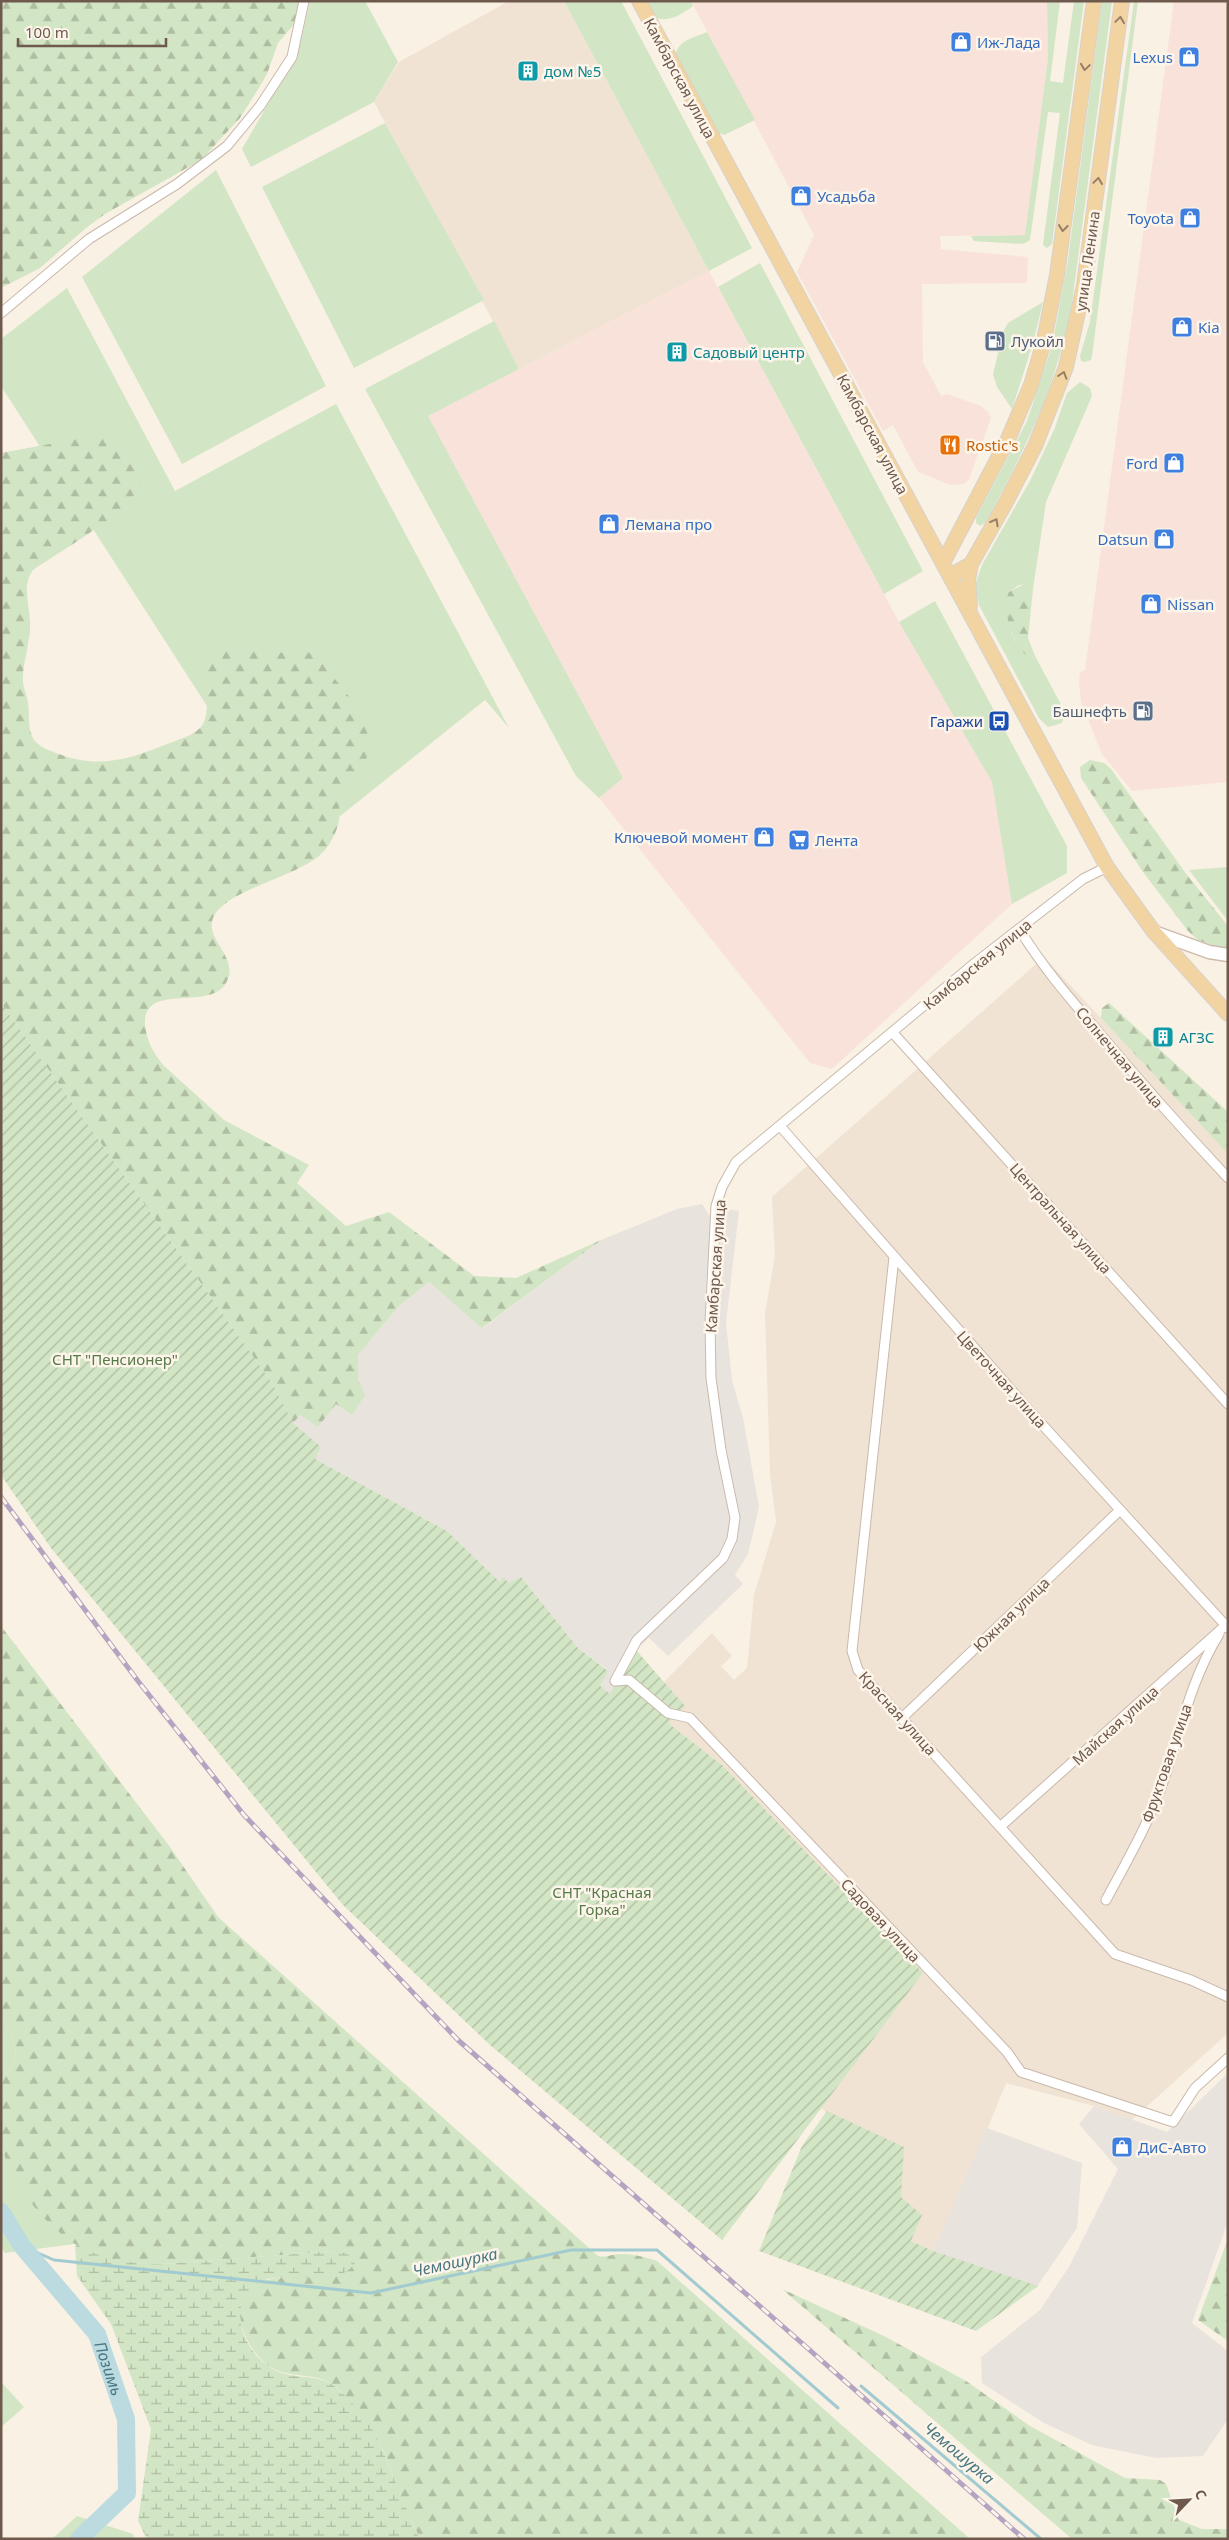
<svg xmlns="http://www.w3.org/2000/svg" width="1229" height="2540" font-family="'Noto Sans',sans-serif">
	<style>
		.residential { fill: #f0e3d3 }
		.commercial { fill: #f9e2d9 }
		.industrial { fill: #e9e3de }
		.grass { fill: #d2e5c4 }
		.forest { fill: url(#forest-firs) }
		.wetland { fill: url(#wetland-marsh) }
		.garden { fill: url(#garden-furrows) }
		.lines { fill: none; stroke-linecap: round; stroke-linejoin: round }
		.stream { stroke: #a2cad1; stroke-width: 3 }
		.river { stroke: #bbdbe1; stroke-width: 18 }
		.street-casing { stroke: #c9b9ac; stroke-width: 11 }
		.secondary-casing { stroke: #cebbad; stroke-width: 15 }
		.primary-casing { stroke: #d7d1cd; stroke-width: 16 }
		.street { stroke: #fff; stroke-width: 9 }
		.secondary { stroke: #fff; stroke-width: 12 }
		.primary { stroke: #f2d4a3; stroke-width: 14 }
		.rail-casing { stroke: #b4a4c1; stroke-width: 5 }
		.rail { stroke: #fdf5ea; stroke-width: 3; stroke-dasharray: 9; stroke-linecap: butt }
		.oneway { stroke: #967e67 }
		.labels { text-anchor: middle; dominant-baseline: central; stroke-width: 5; stroke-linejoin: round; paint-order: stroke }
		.shop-label { font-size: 15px; fill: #366cbe; stroke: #fdf5ea; text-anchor: start }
		.culture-label { font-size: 15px; fill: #0d838f; stroke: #fdf5ea; text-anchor: start }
		.street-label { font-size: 15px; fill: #6f594d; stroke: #fdf5ea }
		.service-label { font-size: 15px; fill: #4e5e75; stroke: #fdf5ea; text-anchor: start }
		.food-label { font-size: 15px; fill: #c56008; stroke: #fdf5ea; text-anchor: start }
		.transit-label { font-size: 15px; fill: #164399; stroke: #fdf5ea; text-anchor: end }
		.park-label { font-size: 15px; fill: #577a49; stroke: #fdf5ea }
		.water-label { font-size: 16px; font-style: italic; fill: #497780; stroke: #fdf5ea }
	</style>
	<defs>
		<pattern id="forest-firs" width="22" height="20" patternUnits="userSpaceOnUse" patternTransform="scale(1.25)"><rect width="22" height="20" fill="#d2e5c4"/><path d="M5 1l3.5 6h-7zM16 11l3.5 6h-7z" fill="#afbda1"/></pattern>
		<pattern id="wetland-marsh" width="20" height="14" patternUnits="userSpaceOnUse" patternTransform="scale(1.25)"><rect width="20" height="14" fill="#d2e5c4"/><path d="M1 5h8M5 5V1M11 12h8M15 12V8" fill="none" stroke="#afbda1"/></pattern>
		<pattern id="garden-furrows" width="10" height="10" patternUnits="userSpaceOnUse" patternTransform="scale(1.25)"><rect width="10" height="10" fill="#d2e5c4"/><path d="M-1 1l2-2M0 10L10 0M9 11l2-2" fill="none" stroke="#afbda1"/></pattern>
	</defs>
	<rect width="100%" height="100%" fill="#f9f1e4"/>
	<!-- residential -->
	<path class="residential" d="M509,1H564L709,271L519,369L374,102L399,62Z
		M1044,957L1228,1154V1978L1225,1987L1228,1988V2033L1132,2120L1094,2106L1006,2083L971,2169L933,2251L911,2241L901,2197L821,2107L923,1973L722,1765L668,1723L684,1706L664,1682L712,1633L732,1656L721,1666L734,1680L747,1668L754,1595L776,1522L770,1473L765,1313L775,1256L772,1197Z"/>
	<!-- commercial -->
	<path class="commercial" d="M691,1H1047L1048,58L1025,235L940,236L941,249L1028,257L1027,283L922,284L923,362L941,396L947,394L981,406L988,412L991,418L969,479L964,484L951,485L918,472L893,425L883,431L797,272L814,235Z
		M1174,1H1228V782L1132,791L1102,754L1081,702L1079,681L1080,672L1085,670Z
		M709,271L899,622L992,782L1012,904L832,1069L810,1063L599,798L623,778L428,416Z"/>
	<!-- industrial -->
	<path class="industrial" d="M702,1204L721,1233L725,1209L739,1211L726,1323L732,1380L743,1418L759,1507L748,1554L735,1575L743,1584L668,1656L649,1638L636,1650L610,1695L600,1686L608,1670L578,1648L521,1577L513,1583L500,1582L447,1531L315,1459L293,1423L300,1414L336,1404L352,1415L364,1395L358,1379V1355L399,1306L429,1282L483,1328L601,1240L677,1209Z
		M1228,2073V2221L1192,2323L1228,2351V2419L1203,2456L1156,2458L1092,2445L1044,2423L982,2383L981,2357L1040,2310L1069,2267L1118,2169L1079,2124L1094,2106L1167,2132Z
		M987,2128L1082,2163L1077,2228L1036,2288L933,2251Z"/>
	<!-- grass -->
	<path class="grass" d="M310,1H365L398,62L374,102L251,167L242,149L299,50Z
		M564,1H621L752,248L709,271Z
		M650,1H691L693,6C681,15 670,22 655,18L649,5Z
		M1047,1H1060L1050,81L1063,83L1074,1H1084L1052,244L1047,248L1043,245L1060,113L1048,112L1030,240L1023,244L974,241L971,236L1025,235L1048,58Z
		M1102,1H1112L1073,295C1061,377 1025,451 985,523L980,526L976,523V518L1027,421L1052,346L1068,260Z
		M1134,1H1138L1092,356L1091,360L1085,362L1081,361L1080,356L1090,322Z
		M707,32L755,120L724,135L717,132L676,59C674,41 694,38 707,32Z
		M385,123L484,300L354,368L262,187Z
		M216,170L326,386L182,464L82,277Z
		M760,263L923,571L884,594L718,287Z
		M67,288L175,491L336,404L509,728L485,700L299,849L1,386V339Z
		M1043,302L1033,343L1012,409L997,387L993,374L1004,330L1008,323Z
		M494,321L519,369L428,416L623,778L599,798L576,776L365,389Z
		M1080,382L1090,388L1092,396L1046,502L1033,589L1029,584L1019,585L1009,592C1007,617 1007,645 1033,658L1035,656L1065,712L1062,723L1048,727L1039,718L979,605L975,585L982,565L1031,479L1054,430L1067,393Z
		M935,601L1067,846V873L1012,904L992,782L899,622Z
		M1228,867V921L1189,870Z
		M1,2016C10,2025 19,2050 14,2062C12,2068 6,2074 1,2078Z
		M1,2146C17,2189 38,2216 75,2244L5,2253L1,2246Z
		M1,2382L24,2407L1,2427Z
		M77,2516L133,2534L135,2539H52Z"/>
	<!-- forest -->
	<path class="forest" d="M1,1H304L296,22L278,43L267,74L257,91L240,118L201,160L105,214L86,228L40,268L1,288Z
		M109,436C130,447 151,470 135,494C119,518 59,552 33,570C22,585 29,603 30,621C31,631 28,641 27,651C25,659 23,668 23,677C22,686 27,694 28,703C30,715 27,729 34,740C40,747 48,750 56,753C99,770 129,759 170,743C180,739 192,736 200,728C219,707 187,666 229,649C242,643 253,652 266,653C278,655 288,649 300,650C306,651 311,653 317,657L360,710C368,726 373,752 362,768C357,777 349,784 343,792C337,801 340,811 339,821C337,832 329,847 321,854C297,877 228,889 214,916C202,939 241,957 226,983C210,1012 142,981 145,1025C147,1042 153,1052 163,1065L224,1120L309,1165L297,1183L346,1226L389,1212L474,1276L516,1278L601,1240L482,1328L429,1282L399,1306L358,1355V1379L365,1395L352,1415L336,1404L318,1427L300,1415L293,1423L272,1383L1,1003V453L88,437Z
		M1024,584H1029L1033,589L1028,638L1035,656L1033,658C1015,656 1000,609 1009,592Z
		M1090,760L1104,763L1111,769L1187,875L1228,926V951L1198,940L1188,931L1143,872L1081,778L1080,767Z
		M1109,1003L1228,1112V1154L1101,1018L1102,1008Z
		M1,1626L170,1847L218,1917L598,2256C606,2258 612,2254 621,2254C634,2254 645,2257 657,2261L970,2539H420C410,2517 399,2495 392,2473C385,2453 377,2432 363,2416C352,2404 340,2386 324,2380C305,2373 283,2378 266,2364C243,2345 222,2294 263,2281C285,2274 313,2277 335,2276V2251L162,2264C146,2264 129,2264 112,2261C64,2249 14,2194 2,2147C0,2131 1,2097 1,2078C6,2074 12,2068 14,2062C19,2050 10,2025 1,2016Z
		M1228,2239V2341L1198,2320Z
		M782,2289L886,2337L966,2381L1030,2426L1125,2478L1160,2480L1166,2484L1179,2520L1202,2529H1228V2539H1072Z"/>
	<!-- wetland -->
	<path class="wetland" d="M75,2244C104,2260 130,2264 162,2264L335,2251C344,2253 352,2253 355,2263C336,2293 272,2262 249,2290C227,2316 250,2361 279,2372C297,2379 316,2374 333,2385C344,2393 357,2408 365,2418C379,2436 385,2456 393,2476C401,2497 410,2518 420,2539H147L138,2521L151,2429L111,2324L77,2276Z"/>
	<!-- garden -->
	<path class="garden" d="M1,1003L272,1383L293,1423L321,1447L315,1459L447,1531L500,1582L503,1577L509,1583L521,1577L578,1648L608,1671L600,1686L610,1694L636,1650L685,1706L668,1723L722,1765L923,1973L722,2240L490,2045L343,1905L51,1548L1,1475Z
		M827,2111L904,2147L901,2197L922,2215L911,2241L933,2251L1038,2286L976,2331L759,2251L802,2146Z"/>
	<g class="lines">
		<!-- stream -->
		<path class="stream" d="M22,2246L54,2260L371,2293L571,2250H657L838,2408
			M861,2386L1041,2539"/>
		<!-- river -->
		<path class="river" id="s1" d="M1,2212L22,2246L97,2334L126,2419L127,2493L79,2539"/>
		<!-- street casing -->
		<g class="street-casing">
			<path id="street" d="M1,313L89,239L177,184L227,146L260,106L292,57L304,1
				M1020,930C1043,968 1073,1002 1101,1035C1142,1084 1184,1131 1228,1178
				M893,1033L1228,1404
				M780,1126L1028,1409L1228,1628
				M894,1257L852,1651L858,1670L1115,1954L1191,1980L1228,1997
				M615,1681L637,1640L723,1558L732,1539L735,1518L721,1450L711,1378L710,1323L716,1206L722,1187L736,1162L975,963L1083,879L1107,867
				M615,1681L629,1680L668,1713L690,1718L1007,2052L1021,2072L1173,2122L1195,2088L1228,2058
				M902,1718L1120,1510
				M1001,1826L1228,1623
				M1106,1900C1128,1859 1152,1818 1166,1773C1182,1725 1192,1678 1219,1634"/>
		</g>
		<!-- secondary casing -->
		<g class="secondary-casing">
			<path id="secondary" d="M1154,932L1209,952L1228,955"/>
		</g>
		<!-- primary casing -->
		<g class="primary-casing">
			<path id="primary" d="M639,1L1107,867L1154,932L1228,1014
				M943,563L1008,439L1031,385L1043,345L1057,275L1094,1
				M950,576L971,564L1006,502L1035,446L1066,367L1084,285L1122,1
				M970,606L968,580L971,564"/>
		</g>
		<!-- street -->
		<use href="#street" class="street"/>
		<!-- secondary -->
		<use href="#secondary" class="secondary"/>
		<!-- primary -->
		<use href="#primary" class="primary"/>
		<!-- rail casing -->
		<g class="rail-casing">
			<path id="rail" d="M1,1497L138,1681L244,1815L458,2040L1024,2539"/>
		</g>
		<!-- rail -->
		<use href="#rail" class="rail"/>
	</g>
	<!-- one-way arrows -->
	<defs><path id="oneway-chevron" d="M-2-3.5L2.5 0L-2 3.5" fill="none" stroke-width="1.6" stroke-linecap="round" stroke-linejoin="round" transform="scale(1.25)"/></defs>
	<g class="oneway">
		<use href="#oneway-chevron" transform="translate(1120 20) rotate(-82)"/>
		<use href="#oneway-chevron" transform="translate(1085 67) rotate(98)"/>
		<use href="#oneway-chevron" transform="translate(1098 181) rotate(-82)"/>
		<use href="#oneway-chevron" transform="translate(1063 228) rotate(97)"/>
		<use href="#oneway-chevron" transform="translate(1063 375) rotate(-72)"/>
		<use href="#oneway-chevron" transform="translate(995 522) rotate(-61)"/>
	</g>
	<!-- icons -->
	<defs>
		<g id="shop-square" transform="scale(1.125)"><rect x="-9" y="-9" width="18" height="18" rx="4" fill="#3f7fe0" stroke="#fdf5ea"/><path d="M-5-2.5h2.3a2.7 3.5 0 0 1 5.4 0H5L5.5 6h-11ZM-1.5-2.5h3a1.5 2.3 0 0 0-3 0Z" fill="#fff"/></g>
		<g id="building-square" transform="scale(1.125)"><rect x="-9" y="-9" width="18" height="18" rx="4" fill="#0f9aa8" stroke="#fdf5ea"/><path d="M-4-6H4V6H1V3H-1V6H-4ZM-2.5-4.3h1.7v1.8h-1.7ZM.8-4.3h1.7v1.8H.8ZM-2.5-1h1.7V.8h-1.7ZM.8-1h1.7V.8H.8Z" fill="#fff"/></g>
		<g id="fuel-square" transform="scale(1.125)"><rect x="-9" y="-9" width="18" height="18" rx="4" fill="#5c6f8a" stroke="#fdf5ea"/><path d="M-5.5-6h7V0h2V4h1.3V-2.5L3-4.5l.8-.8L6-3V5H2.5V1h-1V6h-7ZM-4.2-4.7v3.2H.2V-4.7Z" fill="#fff"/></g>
		<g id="restaurant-square" transform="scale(1.125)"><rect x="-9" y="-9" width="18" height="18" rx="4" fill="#e8710a" stroke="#fdf5ea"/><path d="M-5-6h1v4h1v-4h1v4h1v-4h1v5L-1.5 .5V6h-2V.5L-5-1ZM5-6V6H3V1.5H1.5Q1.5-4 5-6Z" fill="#fff"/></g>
		<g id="bus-square" transform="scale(1.125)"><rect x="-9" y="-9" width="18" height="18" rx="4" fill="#1a4fb4" stroke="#fdf5ea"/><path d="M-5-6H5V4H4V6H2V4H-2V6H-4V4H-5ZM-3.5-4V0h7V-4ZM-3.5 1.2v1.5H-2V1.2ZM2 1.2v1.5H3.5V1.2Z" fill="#fff"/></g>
		<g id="supermarket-square" transform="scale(1.125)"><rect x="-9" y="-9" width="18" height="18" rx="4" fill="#3f7fe0" stroke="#fdf5ea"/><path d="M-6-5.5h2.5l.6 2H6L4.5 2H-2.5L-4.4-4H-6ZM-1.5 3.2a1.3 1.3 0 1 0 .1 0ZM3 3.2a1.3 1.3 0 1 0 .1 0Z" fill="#fff"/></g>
	</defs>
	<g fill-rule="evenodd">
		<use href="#shop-square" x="961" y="42"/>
		<use href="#shop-square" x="1189" y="57"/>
		<use href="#building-square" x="528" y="71"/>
		<use href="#shop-square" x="801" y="196"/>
		<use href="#shop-square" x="1190" y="218"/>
		<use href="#shop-square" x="1182" y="327"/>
		<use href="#fuel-square" x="995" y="341"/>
		<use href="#building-square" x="677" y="352"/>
		<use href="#restaurant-square" x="950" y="445"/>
		<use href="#shop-square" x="1174" y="463"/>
		<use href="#shop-square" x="609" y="524"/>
		<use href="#shop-square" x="1164" y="539"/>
		<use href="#shop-square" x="1151" y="604"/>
		<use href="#fuel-square" x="1143" y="711"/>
		<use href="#bus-square" x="999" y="721"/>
		<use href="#shop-square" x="764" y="837"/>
		<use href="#supermarket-square" x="799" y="840"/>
		<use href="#building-square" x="1163" y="1037"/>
		<use href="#shop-square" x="1122" y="2147"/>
	</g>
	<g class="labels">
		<!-- shop labels -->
		<g class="shop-label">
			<text x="977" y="42">Иж-Лада</text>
			<text x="1173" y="57" text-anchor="end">Lexus</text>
			<text x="817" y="196">Усадьба</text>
			<text x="1174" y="218" text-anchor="end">Toyota</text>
			<text x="1198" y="327">Kia</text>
			<text x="1158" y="463" text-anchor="end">Ford</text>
			<text x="625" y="524">Лемана про</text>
			<text x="1148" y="539" text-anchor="end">Datsun</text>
			<text x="1167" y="604">Nissan</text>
			<text x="748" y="837" text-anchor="end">Ключевой момент</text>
			<text x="815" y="840">Лента</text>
			<text x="1138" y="2147">ДиС-Авто</text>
		</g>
		<!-- culture labels -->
		<g class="culture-label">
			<text x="544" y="71">дом №5</text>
			<text x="693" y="352">Садовый центр</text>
			<text x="1179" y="1037">АГЗС</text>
		</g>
		<!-- street labels -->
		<g class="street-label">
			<text transform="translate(680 78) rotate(62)">Камбарская улица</text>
			<text transform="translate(1087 261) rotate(-82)">улица Ленина</text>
			<text transform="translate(873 434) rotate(62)">Камбарская улица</text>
			<text transform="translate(977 964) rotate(-39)">Камбарская улица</text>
			<text transform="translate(1120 1057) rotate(50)">Солнечная улица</text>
			<text transform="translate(1061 1218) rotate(48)">Центральная улица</text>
			<text transform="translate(715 1266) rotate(-86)">Камбарская улица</text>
			<text transform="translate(1002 1379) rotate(48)">Цветочная улица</text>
			<text transform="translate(1011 1614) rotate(-44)">Южная улица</text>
			<text transform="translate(898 1713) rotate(48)">Красная улица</text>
			<text transform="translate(1115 1725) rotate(-42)">Майская улица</text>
			<text transform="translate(1166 1763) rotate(-71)">Фруктовая улица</text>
			<text transform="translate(881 1920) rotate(47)">Садовая улица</text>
		</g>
		<!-- service labels -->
		<g class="service-label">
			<text x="1011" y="341">Лукойл</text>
			<text x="1127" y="711" text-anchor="end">Башнефть</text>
		</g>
		<!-- food labels -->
		<g class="food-label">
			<text x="966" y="445">Rostic's</text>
		</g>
		<!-- transit labels -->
		<g class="transit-label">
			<text x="983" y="721">Гаражи</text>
		</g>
		<!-- park labels -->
		<g class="park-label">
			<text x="115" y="1359">СНТ "Пенсионер"</text>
			<text x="602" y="1892">СНТ "Красная<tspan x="602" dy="17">Горка"</tspan></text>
		</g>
		<!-- water labels -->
		<g class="water-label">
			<text transform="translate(455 2262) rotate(-12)">Чемошурка</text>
			<text stroke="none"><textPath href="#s1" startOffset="192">Позимь</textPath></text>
			<text transform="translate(959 2453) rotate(40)">Чемошурка</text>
		</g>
	</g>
	<!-- border -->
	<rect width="1229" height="2540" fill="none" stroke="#6f594d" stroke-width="5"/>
	<!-- north arrow -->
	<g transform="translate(1189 2500) rotate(65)" stroke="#fdf5ea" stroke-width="4" paint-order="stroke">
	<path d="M0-4L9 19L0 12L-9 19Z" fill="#6f594d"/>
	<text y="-8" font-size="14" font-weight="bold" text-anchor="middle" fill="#6f594d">С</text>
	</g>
	<!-- scale -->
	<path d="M18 38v8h148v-8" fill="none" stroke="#6f594d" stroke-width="2.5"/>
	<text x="25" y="38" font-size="15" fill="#6f594d" stroke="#fdf5ea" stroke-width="4" paint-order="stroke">100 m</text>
</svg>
